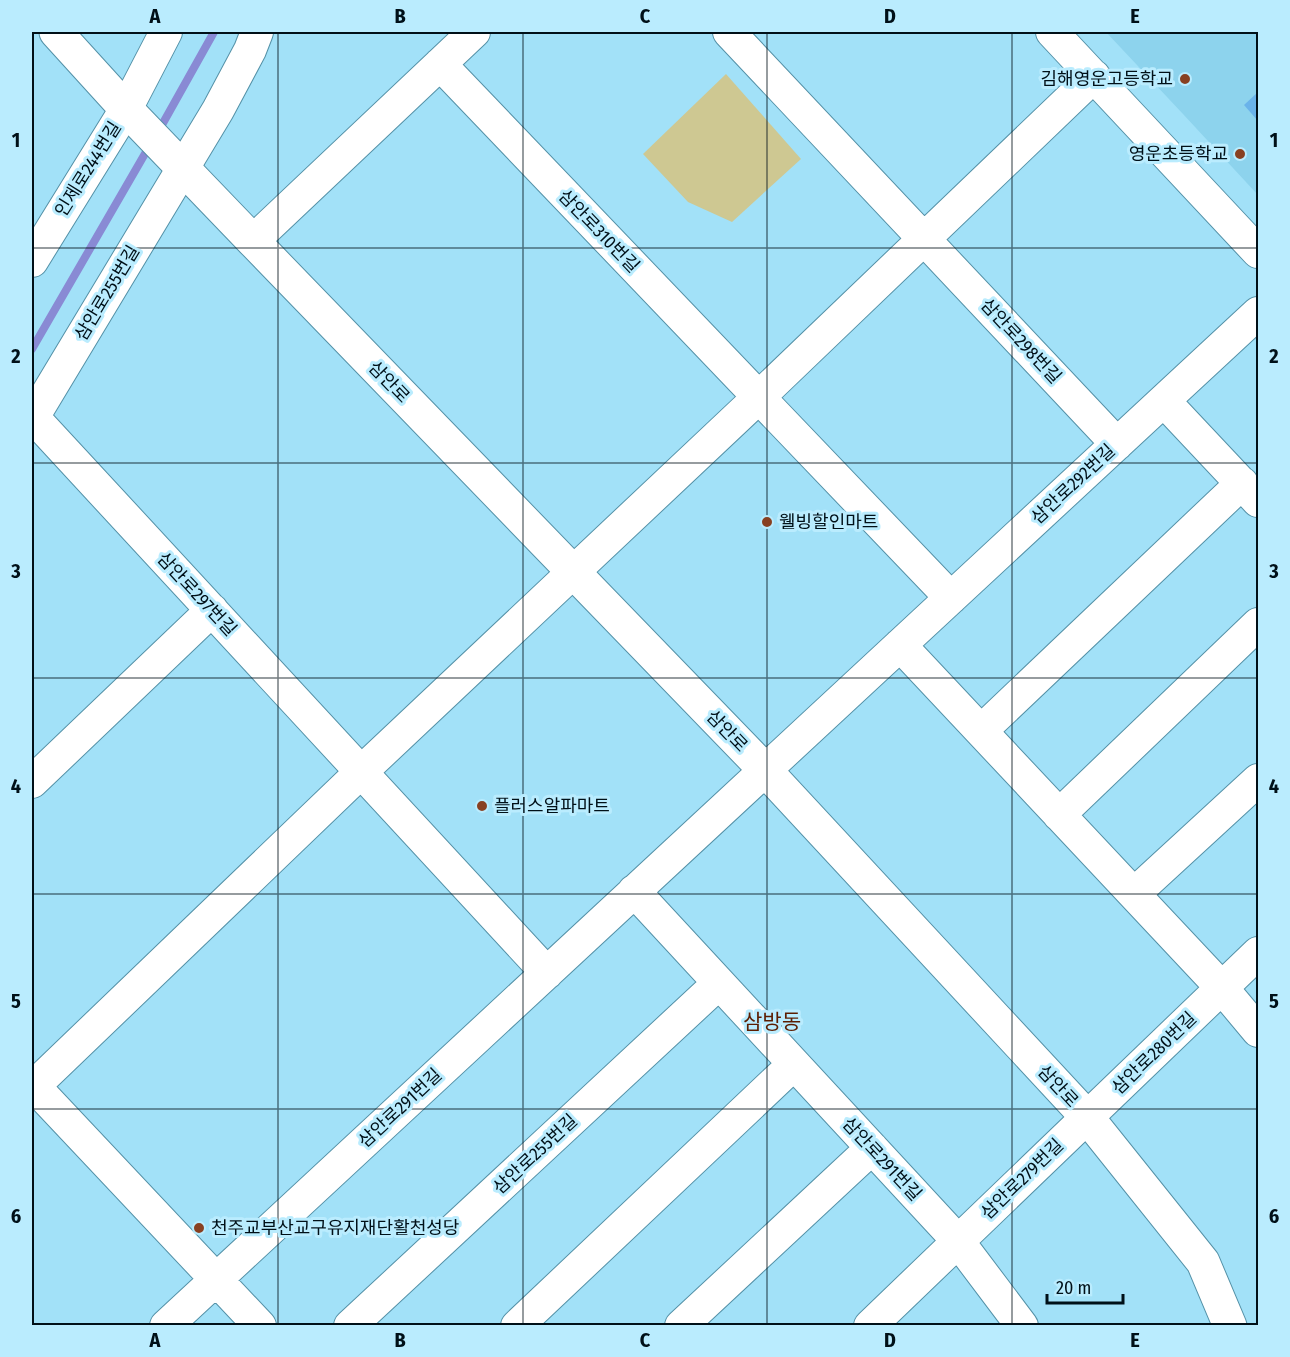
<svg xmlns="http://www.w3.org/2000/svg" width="1290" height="1357" font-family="'Fira Sans Condensed','Noto Sans KR',sans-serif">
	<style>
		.built { fill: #8dd3ed }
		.green { fill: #cec892 }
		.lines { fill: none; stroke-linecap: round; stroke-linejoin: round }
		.stream { stroke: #898ad4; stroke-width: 8 }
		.building { fill: #6ab3ea }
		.minor-casing { stroke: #5491a7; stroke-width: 34 }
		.major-casing { stroke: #5491a7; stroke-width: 35 }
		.minor { stroke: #fff; stroke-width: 32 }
		.major { stroke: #fff; stroke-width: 33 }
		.grid { fill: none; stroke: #001018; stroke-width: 1.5; stroke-opacity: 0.55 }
		.poi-dot { fill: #884021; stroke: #baecfe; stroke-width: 2 }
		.labels { text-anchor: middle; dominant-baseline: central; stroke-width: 6; stroke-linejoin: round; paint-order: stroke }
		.poi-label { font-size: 18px; fill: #001018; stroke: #baecfe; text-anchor: start }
		.street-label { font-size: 18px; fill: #001018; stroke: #baecfe }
		.quarter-label { font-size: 21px; fill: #5c1d00; stroke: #baecfe }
		.neatline { fill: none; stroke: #001018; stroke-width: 2 }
		.grid-label { font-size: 20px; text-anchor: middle; font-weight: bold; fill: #001018 }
	</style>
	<rect width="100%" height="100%" fill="#a2e1f8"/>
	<!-- built -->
	<path class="built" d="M1106,32H1258V195L1183,114Z"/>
	<!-- green -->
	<path class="green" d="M726,74L801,159L732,222L688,202L643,154Z"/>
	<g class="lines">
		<!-- stream -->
		<path class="stream" d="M158,132L214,32
			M32,349L150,145"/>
	</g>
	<!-- building -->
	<path class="building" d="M1258,92V121L1244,105Z"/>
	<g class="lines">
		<!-- minor casing -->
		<g class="minor-casing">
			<path id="minor" d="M729,32L1117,444
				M1052,32L1258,252
				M440,64L951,598
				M253,241L474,32
				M32,261L126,109L166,32
				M1164,401L1258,501
				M33,417L547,973
				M32,419L218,110L250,50L257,32
				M900,645L1222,988L1258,1031
				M981,731L1242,483
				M32,782L212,610
				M1059,815L1258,624
				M634,891L958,1241L1022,1326
				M1134,894L1258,780
				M32,1084L260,1326
				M32,1088L361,772L759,397L1094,76
				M166,1326L1258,313
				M350,1326L719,983
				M517,1326L794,1064
				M681,1326L872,1148
				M870,1326L1258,953"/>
		</g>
		<!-- major casing -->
		<g class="major-casing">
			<path id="major" d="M56,32L126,109L253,241L765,770L1087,1117L1203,1262L1230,1326"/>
		</g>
		<!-- minor -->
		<use href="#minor" class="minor"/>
		<!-- major -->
		<use href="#major" class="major"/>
	</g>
	<!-- grid -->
	<path class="grid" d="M278,32V1326M523,32V1326M767,32V1326M1012,32V1326M32,248H1258M32,463H1258M32,678H1258M32,894H1258M32,1109H1258"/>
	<!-- markers -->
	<g class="poi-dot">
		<circle cx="1185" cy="79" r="6"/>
		<circle cx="1240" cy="154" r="6"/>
		<circle cx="767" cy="522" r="6"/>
		<circle cx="482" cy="806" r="6"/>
		<circle cx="199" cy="1228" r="6"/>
	</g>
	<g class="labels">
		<!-- poi labels -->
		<g class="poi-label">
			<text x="1173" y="79" text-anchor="end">김해영운고등학교</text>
			<text x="1228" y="154" text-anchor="end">영운초등학교</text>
			<text x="779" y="522">웰빙할인마트</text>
			<text x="494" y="806">플러스알파마트</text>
			<text x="211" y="1228">천주교부산교구유지재단활천성당</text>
		</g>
		<!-- street labels -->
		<g class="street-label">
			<text transform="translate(88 169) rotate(-58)">인제로244번길</text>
			<text transform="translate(599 231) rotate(46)">삼안로310번길</text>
			<text transform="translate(107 293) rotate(-59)">삼안로255번길</text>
			<text transform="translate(1021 341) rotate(47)">삼안로298번길</text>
			<text transform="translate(389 382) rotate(46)">삼안로</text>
			<text transform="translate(1073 484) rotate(-43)">삼안로292번길</text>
			<text transform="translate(197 594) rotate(47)">삼안로297번길</text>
			<text transform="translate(727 731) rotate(46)">삼안로</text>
			<text transform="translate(1154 1053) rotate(-44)">삼안로280번길</text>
			<text transform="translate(1058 1086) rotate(47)">삼안로</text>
			<text transform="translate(400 1108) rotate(-43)">삼안로291번길</text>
			<text transform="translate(535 1154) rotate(-43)">삼안로255번길</text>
			<text transform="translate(882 1159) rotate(47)">삼안로291번길</text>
			<text transform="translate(1022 1179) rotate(-44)">삼안로279번길</text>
		</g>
		<!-- quarter labels -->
		<g class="quarter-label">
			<text x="772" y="1022">삼방동</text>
		</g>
	</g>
	<!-- border -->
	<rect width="1290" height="1357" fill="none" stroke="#baecfe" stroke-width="66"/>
	<!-- scale -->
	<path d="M1047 1294v9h76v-9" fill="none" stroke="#001018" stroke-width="3"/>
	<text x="1056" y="1294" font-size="18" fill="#001018" stroke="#baecfe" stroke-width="4.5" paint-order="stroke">20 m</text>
	<rect x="33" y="33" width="1224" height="1291" class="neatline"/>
	<g class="grid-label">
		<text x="155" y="23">A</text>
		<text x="400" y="23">B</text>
		<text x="645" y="23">C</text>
		<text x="890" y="23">D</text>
		<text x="1135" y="23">E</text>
		<text x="16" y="147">1</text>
		<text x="1274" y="147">1</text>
		<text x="16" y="363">2</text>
		<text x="1274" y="363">2</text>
		<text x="16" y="578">3</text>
		<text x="1274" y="578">3</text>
		<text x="16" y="793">4</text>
		<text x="1274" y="793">4</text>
		<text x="16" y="1008">5</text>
		<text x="1274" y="1008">5</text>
		<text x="16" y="1223">6</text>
		<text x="1274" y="1223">6</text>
		<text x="155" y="1347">A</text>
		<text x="400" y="1347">B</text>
		<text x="645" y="1347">C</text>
		<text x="890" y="1347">D</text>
		<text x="1135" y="1347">E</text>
	</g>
</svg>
